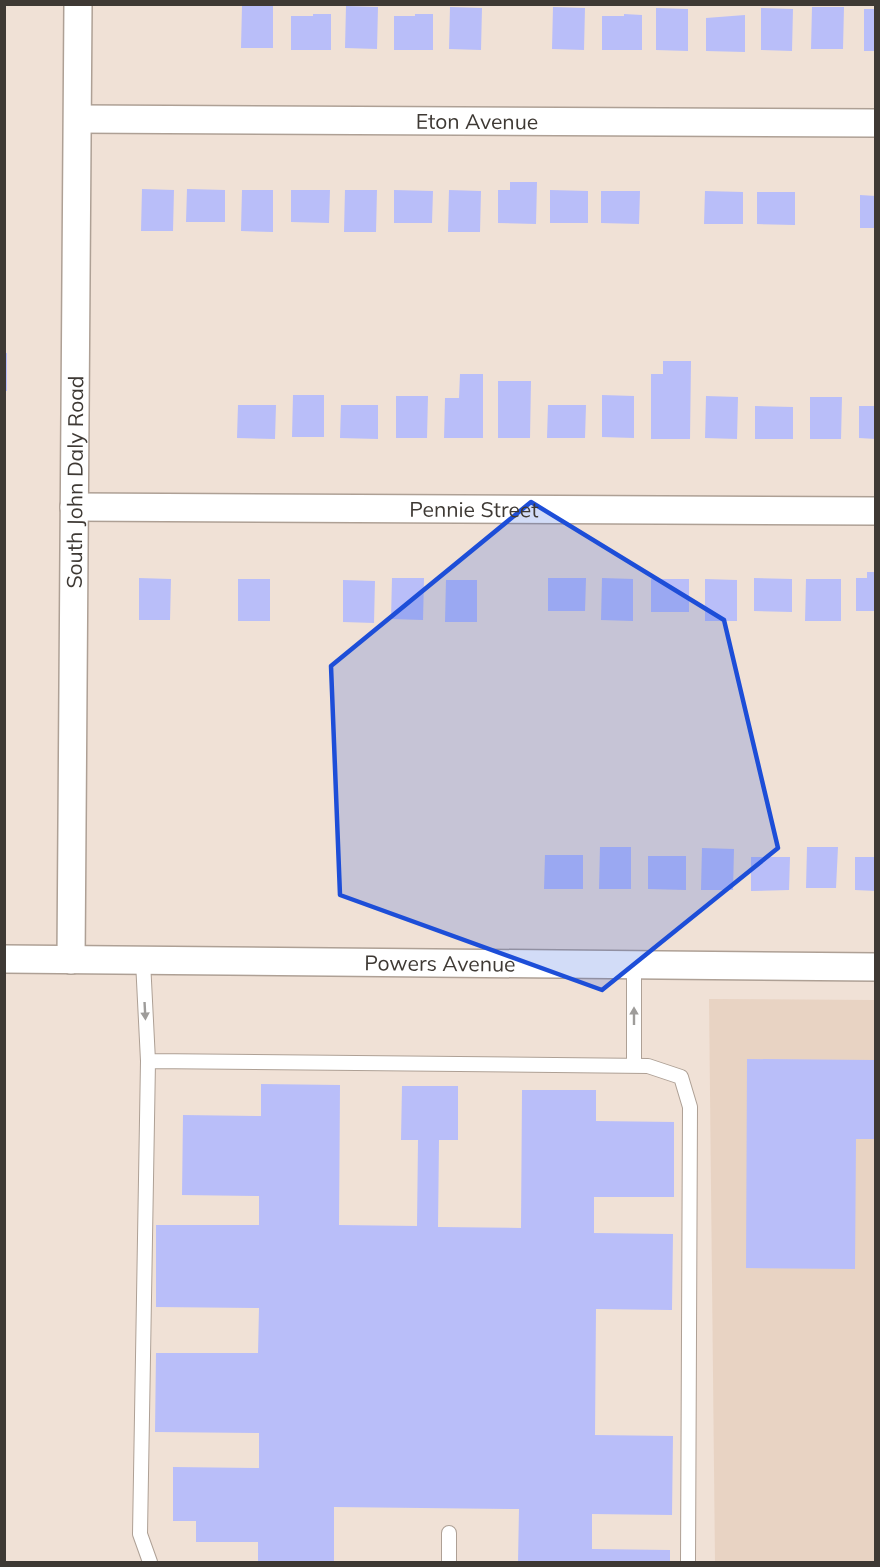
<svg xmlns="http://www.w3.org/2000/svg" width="880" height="1567" font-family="Mulish,sans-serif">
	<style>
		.built { fill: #e8d3c3 }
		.building { fill: #b9bef9 }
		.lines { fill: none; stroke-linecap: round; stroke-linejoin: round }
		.lane-casing { stroke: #aea095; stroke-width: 16 }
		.street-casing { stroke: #aea095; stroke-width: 30 }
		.lane { stroke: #fff; stroke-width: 14 }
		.street { stroke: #fff; stroke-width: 27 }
		.oneway { fill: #9e9c9a }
		.marked { fill: #1d4ed8; fill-opacity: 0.2; stroke: #1d4ed8; stroke-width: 4.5; stroke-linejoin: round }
		.labels { text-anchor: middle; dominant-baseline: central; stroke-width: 4.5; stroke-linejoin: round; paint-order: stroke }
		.street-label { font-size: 21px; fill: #3e3934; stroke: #feefe3 }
	</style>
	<rect width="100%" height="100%" fill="#f0e1d6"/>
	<!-- built -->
	<path class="built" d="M709,999L875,1000V1562H715Z"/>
	<!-- building -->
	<path class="building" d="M242,6H273V48H241Z
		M346,6L378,7L377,49L345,48Z
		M450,7L482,8L481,50L449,49Z
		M553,7L585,8L584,50L552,49Z
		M812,7H844L843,49H811Z
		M656,8L688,9V51L656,50Z
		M761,8L793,9L792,51L761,50Z
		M864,9H876V51H864Z
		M313,14H331V50H291V16H313Z
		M415,14H433V50H394V16H415Z
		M624,14L642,15V50H602V16H624Z
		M745,15V52L706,51V18Z
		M510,182H537L536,224L498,223V190H510Z
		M142,189L174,190L173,231H141Z
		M187,189L225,190V222H186Z
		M242,190H273V232L241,231Z
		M291,190H330L329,223L291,222Z
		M345,190H377L376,232H344Z
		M394,190L433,191L432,223H394Z
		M449,190L481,191L480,232H448Z
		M550,190L588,191V223H550Z
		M601,191H640L639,224L601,223Z
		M705,191L743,192V224H704Z
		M757,192H795V225L757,224Z
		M860,195L876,196V228H860Z
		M4,353H7V391H4Z
		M663,361H691L690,439H651V374H663Z
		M460,374H483V438H444L445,398H459Z
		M498,381H531L530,438H498Z
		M293,395H324V437H292Z
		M602,395L634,396V438L602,437Z
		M396,396H428L427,438H396Z
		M706,396L738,397L737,439L705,438Z
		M810,397H842L841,439H810Z
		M238,405H276L275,439L237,438Z
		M341,405H378V439L340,438Z
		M548,405H586L585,438H547Z
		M755,406L793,407V439H755Z
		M859,406H876V439L859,438Z
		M867,572H876V611H856V578H867Z
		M139,578L171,579L170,620H139Z
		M392,578H424L423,620L391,619Z
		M548,578H586L585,611H548Z
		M602,578L633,579V621L601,620Z
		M754,578L792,579V612L754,611Z
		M238,579H270V621H238Z
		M651,579H689V612H651Z
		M705,579L737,580V621H705Z
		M806,579H841V621H805Z
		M343,580L375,581L374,623L343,622Z
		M446,580H477V622H445Z
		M600,847H631V889H599Z
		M807,847H838L836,888H806Z
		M702,848L734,849L733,890H701Z
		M545,855H583V889H544Z
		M648,856H686V890L648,889Z
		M751,857H790L789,890L751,891Z
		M855,857H876V891L855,890Z
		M747,1059L876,1060V1139H856L855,1269L746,1268Z
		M261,1084L340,1085L339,1225L417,1226L418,1140H401L402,1086H458V1140H439L438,1227L521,1228L522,1090H596V1121L674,1122V1197H594V1233L673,1234L672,1310L596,1309L595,1435L673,1436L672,1515L592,1514V1549L670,1550V1562H518L519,1509L334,1507V1562H258V1542H196V1521H173V1467L259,1468V1433L155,1432L156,1353H258L259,1308L156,1307V1225H259V1196L182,1195L183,1115L261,1116Z"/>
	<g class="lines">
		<!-- lane casing -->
		<g class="lane-casing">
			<path id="lane" d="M143,961L148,1061L140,1534L150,1562
				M148,1061L648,1066L681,1077L690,1107L688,1562
				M634,1066V965
				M449,1562V1533"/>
		</g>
		<!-- street casing -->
		<g class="street-casing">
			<g id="street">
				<path id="s1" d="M78,119L876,123"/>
				<path id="s2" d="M74,507L876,511"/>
				<path id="s3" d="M4,959L876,967"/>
				<path id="s4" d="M71,960L78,4"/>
			</g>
		</g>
		<!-- lane -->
		<use href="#lane" class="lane"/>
		<!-- street -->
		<use href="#street" class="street"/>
	</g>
	<!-- one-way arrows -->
	<defs><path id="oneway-solid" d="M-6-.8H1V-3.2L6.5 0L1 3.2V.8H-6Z" transform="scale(1.5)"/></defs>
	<g class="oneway">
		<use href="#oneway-solid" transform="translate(145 1011) rotate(87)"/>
		<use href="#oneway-solid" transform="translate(634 1016) rotate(-90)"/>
	</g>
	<!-- marked area -->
	<path class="marked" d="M531,502L724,620L778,848L602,990L340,895L331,666Z"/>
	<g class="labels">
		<!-- street labels -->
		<g class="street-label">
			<text stroke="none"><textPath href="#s1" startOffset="399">Eton Avenue</textPath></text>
			<text stroke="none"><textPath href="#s4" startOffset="478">South John Daly Road</textPath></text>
			<text stroke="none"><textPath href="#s2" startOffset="400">Pennie Street</textPath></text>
			<text stroke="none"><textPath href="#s3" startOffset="436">Powers Avenue</textPath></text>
		</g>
	</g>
	<!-- border -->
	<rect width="880" height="1567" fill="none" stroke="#3e3934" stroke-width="12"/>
</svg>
